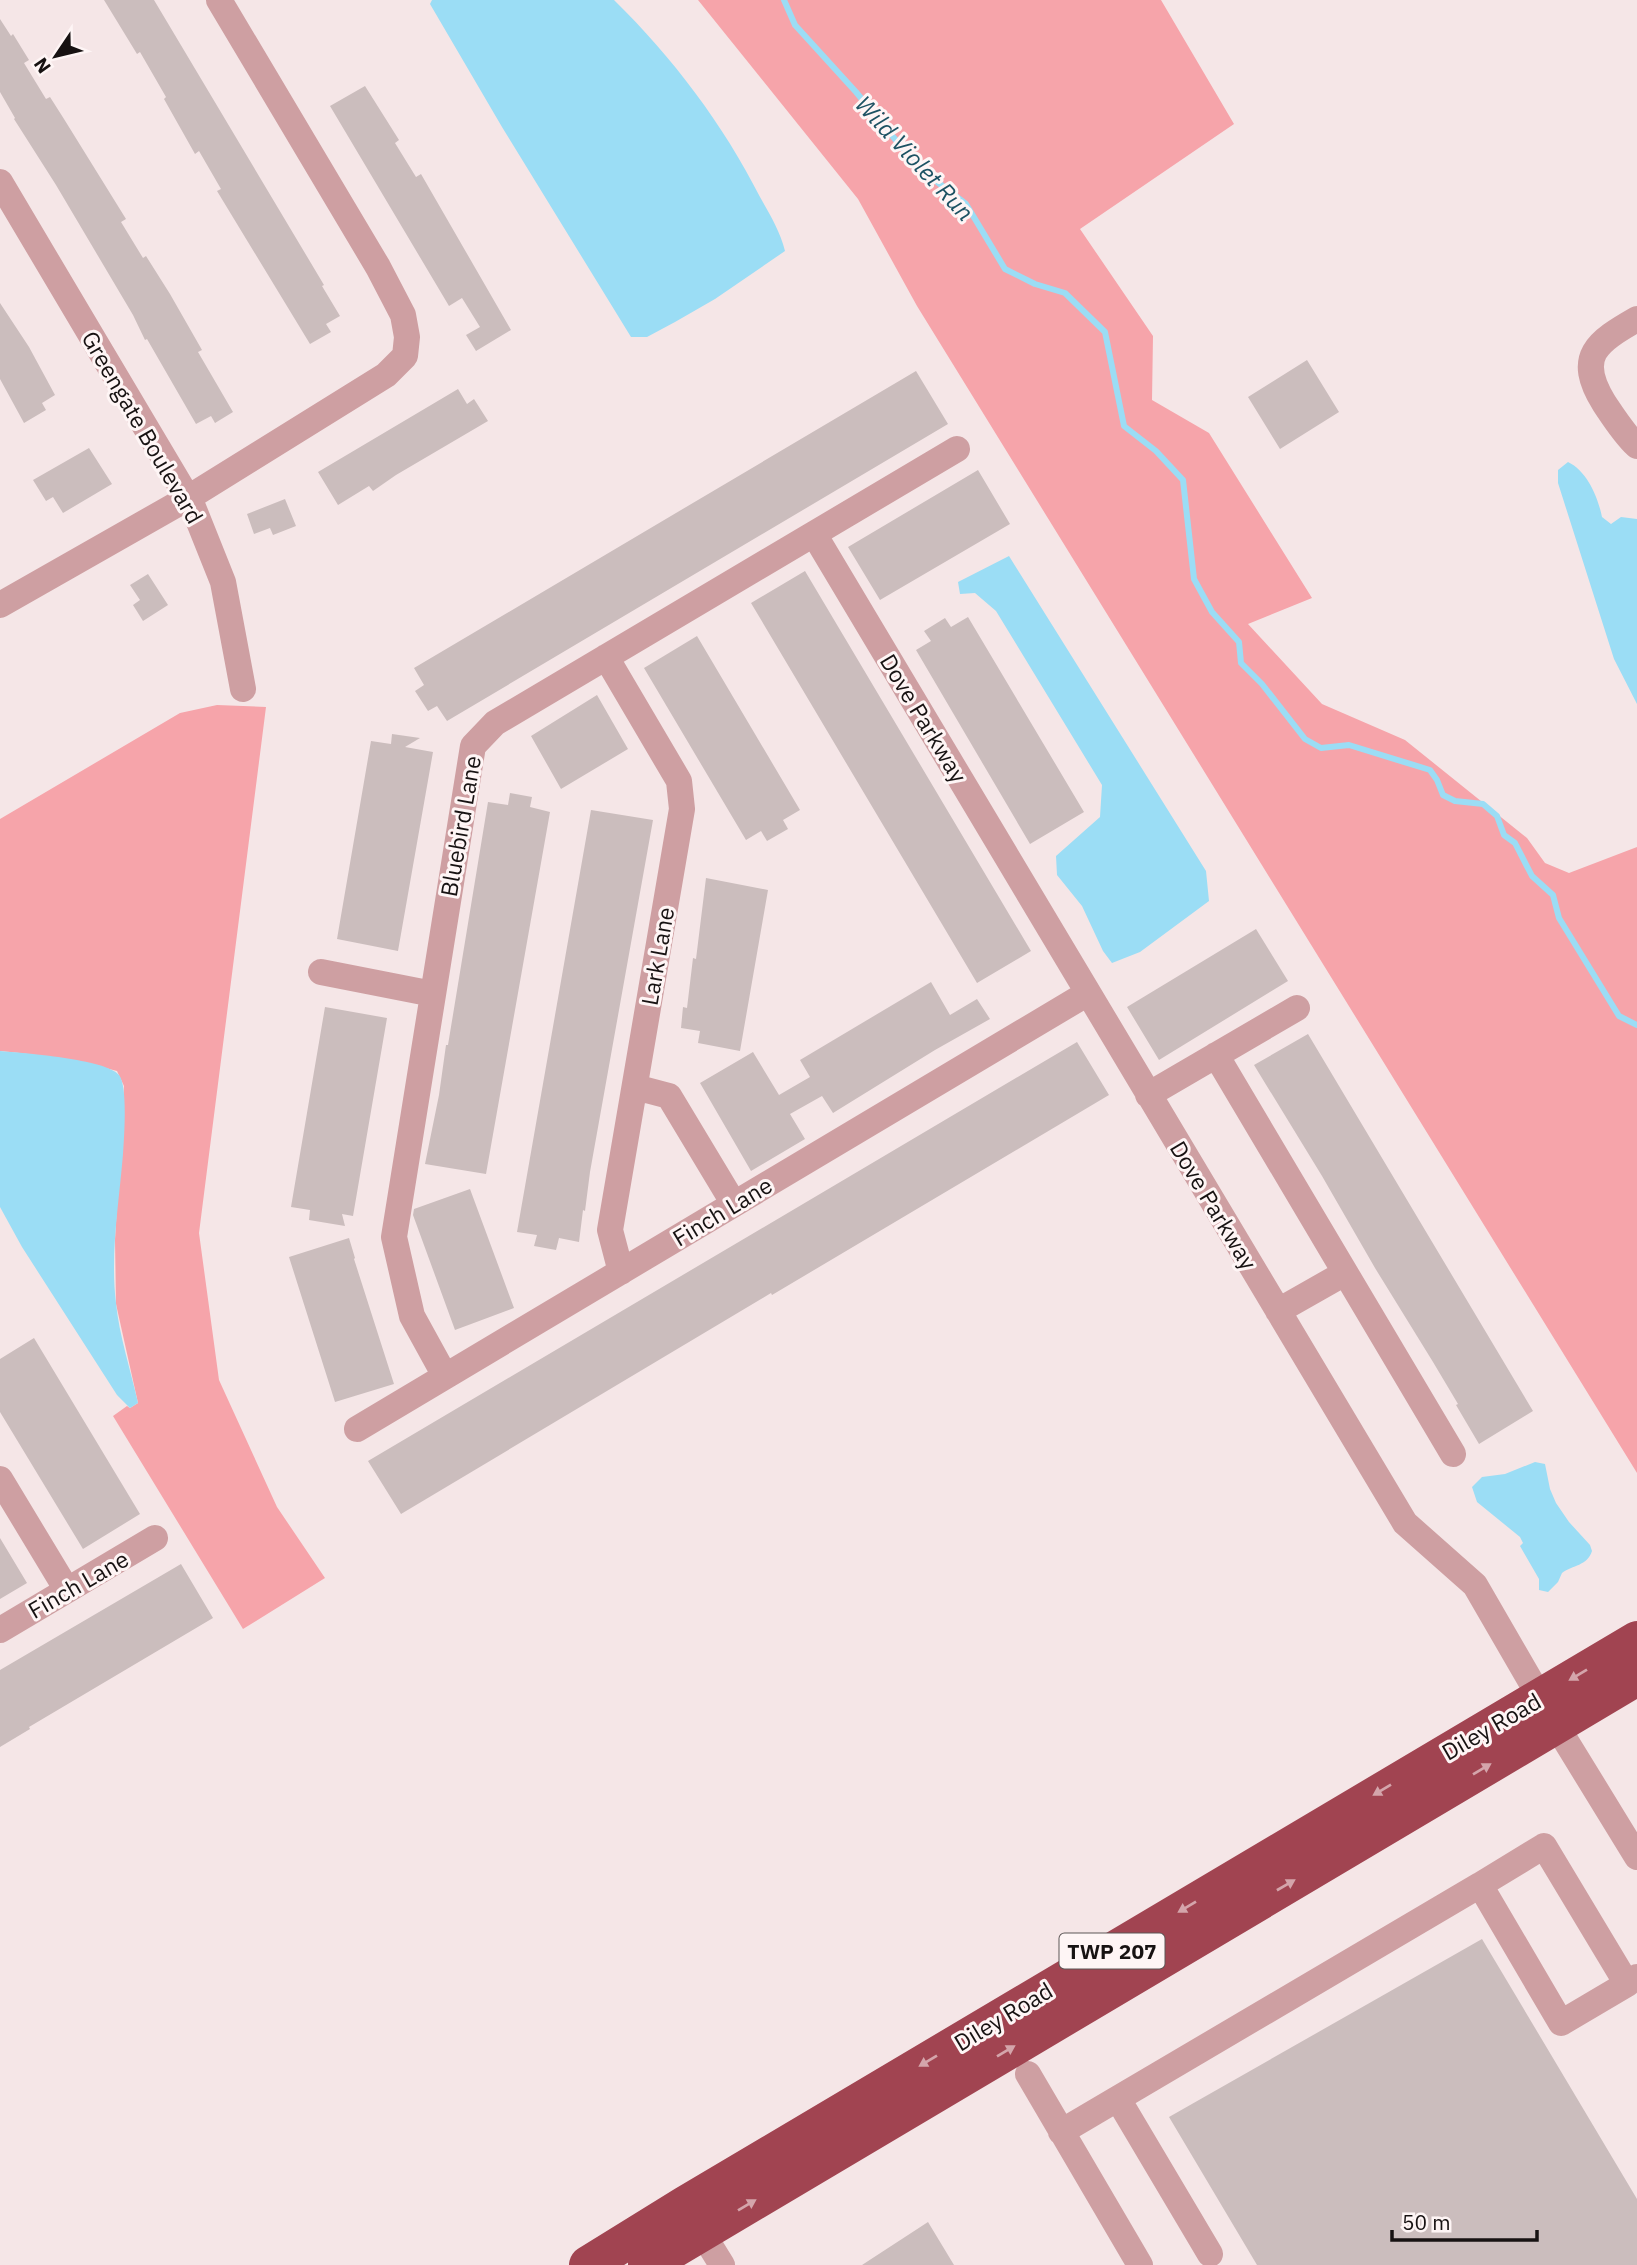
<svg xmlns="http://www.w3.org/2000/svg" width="1637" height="2265" font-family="'IBM Plex Sans',sans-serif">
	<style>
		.green { fill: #f6a4aa }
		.water { fill: #9bddf5 }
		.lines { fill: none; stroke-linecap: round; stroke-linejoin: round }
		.stream { stroke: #9bddf5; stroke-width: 6 }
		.building { fill: #cbbdbd }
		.minor { stroke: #ce9fa2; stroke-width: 26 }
		.highway { stroke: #a14451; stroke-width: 38 }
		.oneway { fill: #d4a5ab }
		.labels { text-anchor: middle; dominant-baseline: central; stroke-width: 6; stroke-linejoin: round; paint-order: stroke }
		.shield { fill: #fef5f5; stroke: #5c5656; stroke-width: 2 }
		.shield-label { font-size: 21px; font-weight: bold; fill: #171212 }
		.street-label { font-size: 23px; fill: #171212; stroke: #fef5f5 }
		.water-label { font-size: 24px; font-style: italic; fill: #1d5263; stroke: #fef5f5 }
	</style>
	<rect width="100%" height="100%" fill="#f5e6e7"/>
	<!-- green -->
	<path class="green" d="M698,0H1161L1234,124L1080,229L1153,336L1152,400L1209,433L1312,598L1248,624L1322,704L1405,740L1527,838L1545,863L1569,873L1637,847V1473L917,306L858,199Z
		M217,705L266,707L199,1233L219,1380L277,1507L325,1578L243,1629L113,1416L127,1406L130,1408L138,1403L116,1304L115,1240L124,1086L117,1071C78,1060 40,1055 0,1051V819L180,713Z"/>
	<!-- water -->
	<path class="water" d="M432,0H614C673,58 723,124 760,197C770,215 780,231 785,251L715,299L675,322L647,337H631L502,127L430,4Z
		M1568,462C1587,471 1598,497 1602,517L1611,524L1621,517L1637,519V704L1614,659L1558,483V470Z
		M1009,556L1206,871L1209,901L1140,952L1112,963L1103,951L1082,906L1057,875L1056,856L1100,817L1102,785L996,611L975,593L960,594L958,582Z
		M0,1051C23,1053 106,1059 119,1075C128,1086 124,1138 123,1154C119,1203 110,1254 116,1303C119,1335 131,1371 138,1403L130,1408L117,1395L22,1247L0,1207Z
		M1535,1462L1545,1464L1550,1489L1556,1503L1569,1522L1590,1545L1592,1551C1587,1566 1573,1565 1562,1573L1558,1582L1548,1592L1539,1590V1579L1520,1546L1523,1543L1520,1537L1477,1502L1472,1487L1482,1477L1505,1474Z"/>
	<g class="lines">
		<!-- stream -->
		<path class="stream" d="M784,0L795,25L856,92L919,168L966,204L1005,269L1035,284L1065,293L1105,332L1124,426L1156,451L1183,480L1194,579L1212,612L1239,642L1241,663L1262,684L1305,739L1321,748L1349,745L1430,770L1437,780L1443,795L1455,801L1483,804L1497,816L1504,835L1515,843L1532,876L1553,895L1559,918L1619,1016L1637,1025"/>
	</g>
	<!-- building -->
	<path class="building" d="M104,0H154L324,285L322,286L340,316L326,324L331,332L310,344L217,191L221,189L199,151L195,154L164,99L166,97L140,52L137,54Z
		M0,19L11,36L13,34L29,60L24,63L46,99L50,97L64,119L126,219L121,222L143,258L146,256L170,294L202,350L198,352L233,412L215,423L211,416L196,424L147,339L145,340L133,315L56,185L14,119L15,118L0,92Z
		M365,86L399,140L395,143L416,177L421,174L511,330L476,351L466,335L480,327L462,298L449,306L330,106Z
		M0,303L29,347L55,395L42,403L46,410L24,423L0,379Z
		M1307,360L1339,412L1280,449L1248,397Z
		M916,371L948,424L447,721L437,706L428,711L415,691L424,685L414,668Z
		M458,389L467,404L474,399L488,421L396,475L373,491L369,486L338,505L318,472Z
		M89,448L112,484L63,513L53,497L46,501L33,480Z
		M978,470L1010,524L880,600L848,547Z
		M285,499L296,526L273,535L270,528L254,534L247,514Z
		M805,571L1031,951L977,983L751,603Z
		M148,574L168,605L143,621L133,605L140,600L130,585Z
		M968,617L1084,812L1030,844L916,650L931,641L924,631L945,618L951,627Z
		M697,636L800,810L783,820L788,829L767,841L761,831L746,840L644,668Z
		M597,695L628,749L561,789L531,736Z
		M392,734L420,738L405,747L433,752L398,951L337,939L371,741L391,744Z
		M510,793L532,797L530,807L550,812L486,1174L425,1164L439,1095L446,1045H448L488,802L508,805Z
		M591,810L653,820L590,1172L585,1211L583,1210L579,1242L559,1238L556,1250L534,1246L537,1235L517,1232Z
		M706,878L768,890L740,1051L698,1043L700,1031L681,1028L683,1007L687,1008L693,958L696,959Z
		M1256,929L1288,981L1159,1060L1127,1007Z
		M931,982L950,1015L977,999L990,1019L935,1050L833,1113L822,1096L790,1114L805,1139L751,1171L700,1083L753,1052L779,1095L810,1077L800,1060Z
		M325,1007L387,1018L353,1216L342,1214L345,1226L309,1220L310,1210L291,1207Z
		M1308,1034L1533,1411L1479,1444L1456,1405L1458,1404L1433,1362L1375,1268L1322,1176L1254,1065Z
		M1077,1042L1109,1095L772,1295L771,1293L401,1514L368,1461Z
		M470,1189L514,1308L455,1330L413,1215L414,1209Z
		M349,1238L355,1258L354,1259L394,1384L335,1402L289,1257Z
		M34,1338L140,1514L83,1549L0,1412V1359Z
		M0,1538L27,1583L0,1599Z
		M181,1564L213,1618L29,1727L30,1729L0,1747V1670Z
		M1482,1939L1637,2199V2265H1257L1169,2117Z
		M928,2222L954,2265H862Z"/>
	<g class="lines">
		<!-- minor -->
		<path class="minor" d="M0,182L193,507L223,582L243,689
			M1637,319C1597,342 1575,356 1604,403C1614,418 1624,434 1637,446
			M814,534L1405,1523L1475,1585L1556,1725L1637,1857
			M0,605L188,498L386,375L405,356L407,337L403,315L378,267L219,0
			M606,657L679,781L682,809L610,1230L621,1272
			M321,972L433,994
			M1216,1055L1453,1454
			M635,1087L669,1096L734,1204
			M1148,1095L1297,1008
			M1278,1311L1345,1273
			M445,1376L412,1316L394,1237L473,746L495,723L957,449
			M357,1429L1088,993
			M0,1479L67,1590
			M0,1630L155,1538
			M1627,1984L1544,1846L1480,1885L1561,2023L1627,1984L1637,1977
			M1028,2074L1140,2265
			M1118,2099L1210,2254
			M1061,2132L1480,1885
			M693,2218L722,2265"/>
		<!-- highway -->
		<path class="highway" d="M588,2265L685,2205L1637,1640
			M647,2265L1637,1677"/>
	</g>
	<!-- one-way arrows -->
	<defs><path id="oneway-solid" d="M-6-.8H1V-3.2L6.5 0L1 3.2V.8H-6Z" transform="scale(1.75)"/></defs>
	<g class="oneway">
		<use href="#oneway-solid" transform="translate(1578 1675) rotate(149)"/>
		<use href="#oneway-solid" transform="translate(1482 1769) rotate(-31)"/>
		<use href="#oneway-solid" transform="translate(1382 1790) rotate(149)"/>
		<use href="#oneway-solid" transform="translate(1286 1885) rotate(-30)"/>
		<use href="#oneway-solid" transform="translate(1187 1907) rotate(149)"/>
		<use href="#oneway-solid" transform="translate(1006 2051) rotate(-31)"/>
		<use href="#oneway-solid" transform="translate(928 2061) rotate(149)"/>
		<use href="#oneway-solid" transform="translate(747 2205) rotate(-31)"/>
	</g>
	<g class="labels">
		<!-- shield labels -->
		<rect class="shield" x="1059.5" y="1933.5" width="105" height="35" rx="5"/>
		<g class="shield-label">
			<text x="1112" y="1951">TWP 207</text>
		</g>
		<!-- street labels -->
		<g class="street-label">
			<text transform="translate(143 427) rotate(60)">Greengate Boulevard</text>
			<text transform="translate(924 718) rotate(59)">Dove Parkway</text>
			<text transform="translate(460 826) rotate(-80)">Bluebird Lane</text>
			<text transform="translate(657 956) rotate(-80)">Lark Lane</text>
			<text transform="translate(1214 1205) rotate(59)">Dove Parkway</text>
			<text transform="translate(722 1211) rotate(-31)">Finch Lane</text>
			<text transform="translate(78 1584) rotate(-30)">Finch Lane</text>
			<text transform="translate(1491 1726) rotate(-30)">Diley Road</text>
			<text transform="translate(1003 2016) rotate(-31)">Diley Road</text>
		</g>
		<!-- water labels -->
		<g class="water-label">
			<text transform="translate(915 158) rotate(47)">Wild Violet Run</text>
		</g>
	</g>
	<!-- north arrow -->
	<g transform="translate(56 56) rotate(235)" stroke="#fef5f5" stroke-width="5" paint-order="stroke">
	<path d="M0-5L12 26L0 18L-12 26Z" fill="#171212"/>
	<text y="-10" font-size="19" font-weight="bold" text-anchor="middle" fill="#171212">N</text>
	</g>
	<!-- scale -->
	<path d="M1392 2230v10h145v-10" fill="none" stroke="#171212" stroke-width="3.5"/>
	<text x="1402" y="2230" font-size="21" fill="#171212" stroke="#fef5f5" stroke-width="5" paint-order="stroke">50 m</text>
</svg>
